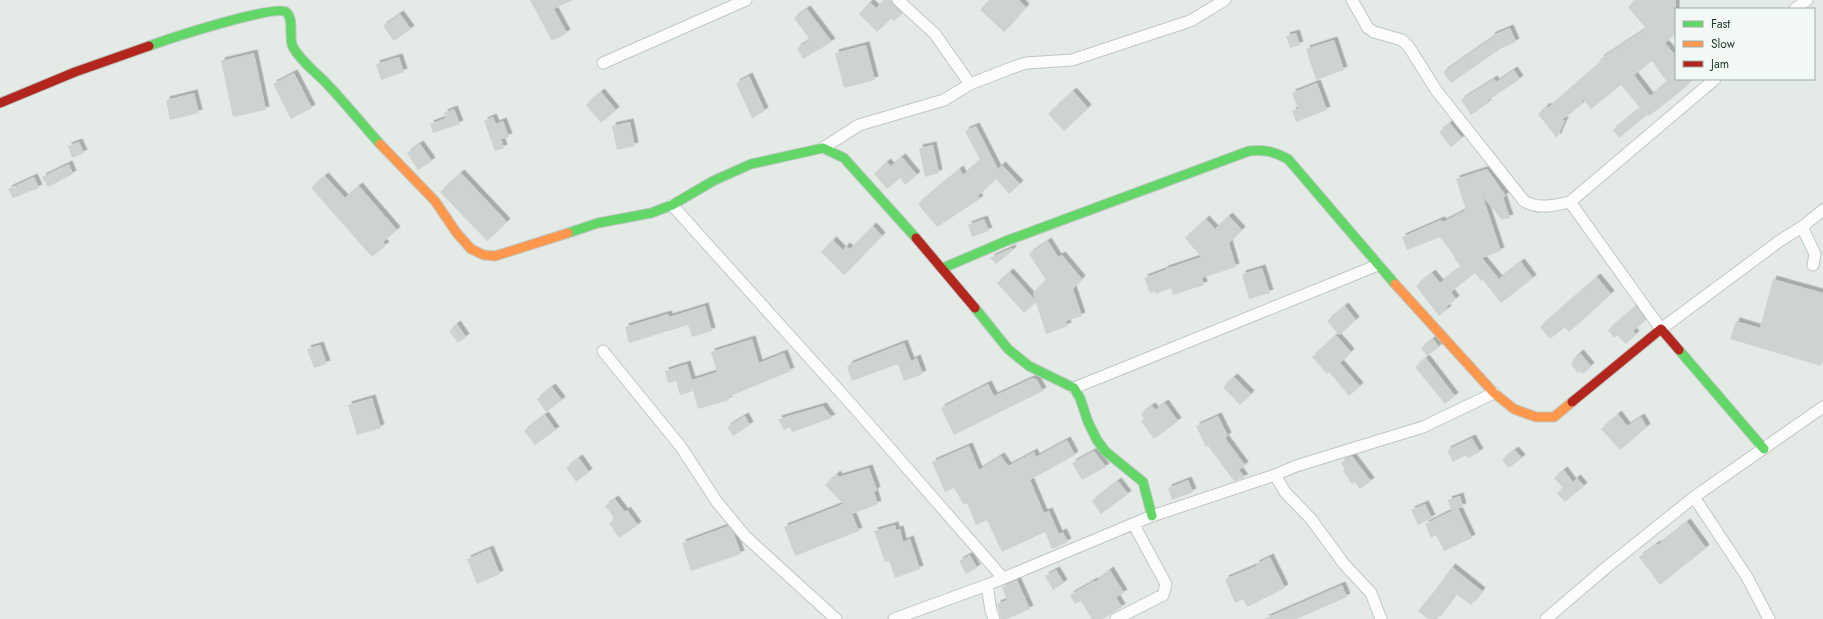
<svg xmlns="http://www.w3.org/2000/svg" width="1823" height="619" font-family="Jost,sans-serif">
	<style>
		.building { fill: #ced3d0; fill-rule: evenodd; filter: url(#shadow) }
		.lines { fill: none; stroke-linecap: round; stroke-linejoin: round }
		.street-casing { stroke: #c1c7c3; stroke-width: 13 }
		.fast-casing { stroke: #bfc7c3; stroke-width: 11 }
		.slow-casing { stroke: #bfc7c3; stroke-width: 11 }
		.jam-casing { stroke: #bfc7c3; stroke-width: 11 }
		.street { stroke: #fbfcfb; stroke-width: 11 }
		.fast { stroke: #63d668; stroke-width: 9 }
		.slow { stroke: #ff974d; stroke-width: 9 }
		.jam { stroke: #b3261e; stroke-width: 9 }
	</style>
	<defs>
		<filter id="shadow"><feDropShadow dx="3.5" dy="-3.5" stdDeviation="0" flood-color="#0004"/></filter>
	</defs>
	<rect width="100%" height="100%" fill="#e4eae6"/>
	<!-- building -->
	<path class="building" d="M530,0H573L554,9L567,33L552,41Z
		M884,0H891L893,5L902,13L894,21L891,18L877,32L859,14L870,2L876,8Z
		M989,0H1019L1026,7L1004,32L980,10Z
		M1636,0H1676V33L1665,43L1676,56V79H1694L1676,95L1649,116L1648,114L1619,138L1613,130L1640,108L1621,85L1591,109L1583,99L1581,105L1562,120H1565L1557,138L1538,114L1547,106L1548,108L1602,61L1600,59L1644,30L1645,27L1628,7ZM1652,61L1667,82L1650,96L1634,75Z
		M807,9L832,42L803,59L797,48L810,40L794,18Z
		M400,14L411,29L394,41L383,26Z
		M1510,28L1516,42L1500,49L1451,83L1443,72L1492,38L1491,36Z
		M1296,33L1300,45L1290,48L1286,36Z
		M1334,40L1344,70L1316,80L1306,49Z
		M866,45L875,80L844,88L835,53Z
		M254,53L266,110L233,117L221,61Z
		M399,57L404,72L381,80L376,64Z
		M1514,70L1520,79L1487,101L1488,103L1471,115L1461,100L1494,79L1496,82Z
		M294,73L312,108L291,119L273,84Z
		M749,76L765,111L752,118L736,83Z
		M1317,83L1327,110L1296,122L1292,111L1298,109L1292,93Z
		M1073,91L1088,108L1064,131L1048,114Z
		M601,92L616,110L601,123L586,105Z
		M194,93L199,113L170,120L166,100Z
		M454,109L460,124L433,133L430,124L446,118L444,113Z
		M493,117L496,124L503,121L509,137L501,139L504,148L495,151L484,121Z
		M630,122L635,146L617,150L612,126Z
		M1450,123L1462,138L1451,147L1439,132Z
		M976,126L998,169L1002,165L1020,184L1009,194L996,179L978,196L980,199L937,227L918,204L960,169L963,175L980,160L965,131Z
		M79,142L84,153L72,158L68,146Z
		M420,144L432,161L418,170L407,153Z
		M933,145L939,173L925,177L919,148Z
		M902,157L917,175L905,185L900,178L887,189L874,174L887,162L891,166Z
		M69,164L73,174L48,187L42,177Z
		M1487,169L1506,196L1503,197L1510,218L1502,220L1483,197L1501,251L1482,258L1499,279L1521,262L1533,278L1501,303L1483,280L1481,281L1475,273L1451,292L1456,299L1446,307L1448,309L1439,316L1416,286L1432,273L1440,283L1461,267L1454,258L1455,257L1440,237L1407,250L1402,237L1441,220L1443,222L1466,210L1456,179Z
		M461,173L507,222L487,241L440,192Z
		M325,176L345,198L359,186L397,230L383,242L386,245L372,257L311,188Z
		M34,177L39,188L13,198L8,189Z
		M1229,216L1242,230L1229,243L1236,267L1202,278L1204,285L1173,295L1171,288L1156,294L1155,291L1150,293L1144,278L1165,270V269L1201,257L1185,238L1206,219L1215,229Z
		M984,219L989,231L972,237L968,225Z
		M873,226L882,236L844,275L821,252L833,240L843,250L846,246L850,249Z
		M1048,241L1058,257L1062,255L1082,279L1073,289L1082,316L1066,321L1068,326L1046,334L1036,302L1024,313L997,283L1010,272L1035,300L1033,293L1046,280L1029,254Z
		M1012,248L1013,250L996,264L990,258Z
		M1262,268L1270,293L1249,299L1242,274Z
		M1597,277L1611,294L1569,332L1565,327L1550,339L1540,327Z
		M1773,279L1823,293V360L1821,366L1730,339L1736,321L1760,328Z
		M705,306L712,331L692,337L688,325L629,343L625,327L668,314L669,317Z
		M1345,306L1356,320L1339,335L1327,321Z
		M1636,306L1646,320L1633,331L1636,334L1626,344L1617,335L1614,338L1608,330Z
		M457,324L466,337L458,343L449,331Z
		M1336,335L1351,352L1340,363L1360,386L1349,396L1329,372L1327,374L1312,357Z
		M752,339L759,363L784,353L791,371L728,397L729,400L698,409L693,391L680,395L676,381L668,383L665,371L687,364L692,380L717,372L711,352Z
		M1433,339L1439,347L1427,356L1421,348Z
		M904,343L911,361L917,358L923,374L904,381L898,364L852,381L847,367L850,364Z
		M320,345L327,364L314,368L307,349Z
		M1580,353L1591,366L1583,374L1580,371L1578,373L1571,364L1573,362L1572,360Z
		M1426,358L1455,396L1445,404L1415,367Z
		M1234,377L1251,394L1240,405L1223,387Z
		M1033,378L1037,380L1043,391L954,435L941,408L988,384L994,396Z
		M552,387L562,400L546,412L537,399Z
		M372,398L381,428L357,435L348,405Z
		M1165,403L1178,421L1154,439L1141,421L1144,419L1141,414L1152,406L1155,410Z
		M823,406L832,418L792,432L790,427L784,430L778,419Z
		M1618,414L1627,426L1641,417L1647,427L1620,450L1601,429Z
		M545,415L556,430L535,445L524,431Z
		M745,416L750,425L733,436L727,427Z
		M1218,416L1228,436L1225,438L1245,465L1239,470L1245,478L1234,481L1208,446L1206,447L1196,426Z
		M1472,438L1480,452L1468,458L1466,455L1453,462L1447,450Z
		M1067,440L1075,455L1030,480L1044,513L1049,511L1059,534L1063,532L1068,542L1052,549L1045,532L1002,552L987,520L976,525L967,503L964,505L954,488L945,492L932,462L969,446L979,470L1001,456L1008,466L1034,452L1036,457Z
		M1515,450L1522,458L1509,468L1502,460Z
		M1094,451L1106,467L1082,480L1072,463Z
		M1352,456L1371,481L1360,489L1355,482L1352,484L1343,471L1345,469L1341,463Z
		M579,458L589,472L576,482L566,468Z
		M869,468L877,490L874,492L878,504L852,514L859,531L795,556L784,527L843,504L825,485L837,474L839,477Z
		M1564,470L1573,482L1577,478L1584,486L1565,502L1557,493L1563,488L1554,478Z
		M1188,480L1193,492L1172,500L1168,488Z
		M1118,481L1128,494L1101,514L1092,501Z
		M1460,496L1463,507L1458,508L1472,538L1444,551L1436,535L1431,538L1425,524L1455,509L1451,510L1448,500Z
		M615,499L625,512L627,510L638,525L619,538L609,523L615,519L605,506Z
		M1425,504L1432,518L1418,525L1411,510Z
		M1687,522L1706,548L1660,585L1639,557L1657,544L1658,545Z
		M895,525L896,530L900,529L903,542L910,539L920,569L895,578L889,561L885,562L874,531Z
		M728,526L734,534L741,554L691,571L682,543Z
		M490,549L500,574L477,584L467,559Z
		M970,555L977,568L966,574L959,561Z
		M1270,557L1285,588L1247,607L1243,599L1235,603L1225,579L1256,566V564Z
		M1452,567L1482,591L1471,605L1456,594L1437,619H1428L1418,611L1432,594L1434,596L1433,593Z
		M1056,570L1064,583L1053,590L1045,576Z
		M1110,570L1124,593L1116,597L1122,607L1103,619H1092L1081,601L1075,604L1070,595L1094,581L1095,582Z
		M1017,580L1030,609L1007,619H1001L997,604L1007,600L1002,587Z
		M1342,585L1347,597L1297,619H1264Z"/>
	<g class="lines">
		<!-- street casing -->
		<g class="street-casing">
			<path id="street" d="M898,0L935,34L970,84
				M1352,0L1368,28L1374,32L1402,40L1409,47L1436,90L1524,201C1539,210 1554,205 1570,202L1715,79
				M1795,9L1807,0
				M603,63L746,0
				M823,148L859,125L944,100L970,84L1014,67L1026,63L1072,60L1190,21L1225,0
				M1570,202L1661,329L1781,240L1802,227
				M672,205L852,405L1003,578
				M1813,265L1815,254L1802,227L1823,210
				M603,351L681,447L717,502L746,537L836,619
				M1074,388L1378,265
				M1275,475L1285,492L1311,519L1344,564L1371,593L1381,619
				M1694,497L1747,577L1769,619
				M987,585L991,611L994,619
				M894,619L987,585L1152,516L1275,475L1296,466L1423,427L1494,393
				M1116,619L1163,595L1166,584L1134,525
				M1546,619L1608,566L1694,497L1823,407"/>
		</g>
		<!-- fast casing -->
		<g class="fast-casing">
			<path id="fast" d="M149,46C168,39 275,4 286,12C295,19 288,38 293,47C301,62 317,73 328,85C346,104 363,125 380,144
				M568,233L598,223L651,213L672,205L713,181L751,164L823,148L844,158L916,238
				M943,268L1006,241L1249,151C1264,149 1275,152 1288,159L1395,284
				M975,308L1008,349L1029,366L1074,388L1080,398L1088,422L1097,440L1105,451L1143,482L1152,516
				M1679,350L1764,449"/>
		</g>
		<!-- slow casing -->
		<g class="slow-casing">
			<path id="slow" d="M380,144L435,201L456,232L471,249L484,255L495,256L568,233
				M1395,284L1494,393L1514,409L1536,417H1554L1572,402"/>
		</g>
		<!-- jam casing -->
		<g class="jam-casing">
			<path id="jam" d="M0,103L75,72L149,46
				M916,238L975,308
				M1572,402L1661,329L1679,350"/>
		</g>
		<!-- street -->
		<use href="#street" class="street"/>
		<!-- fast -->
		<use href="#fast" class="fast"/>
		<!-- slow -->
		<use href="#slow" class="slow"/>
		<!-- jam -->
		<use href="#jam" class="jam"/>
	</g>
	<!-- legend -->
	<rect x="1675" y="8" width="140" height="72" fill="#f2f8f4" stroke="#9fada6"/>
	<rect x="1683" y="21" width="20" height="6" fill="#63d668" stroke="#9fada6"/>
	<text x="1711" y="28" font-size="12" fill="#223c30">Fast</text>
	<rect x="1683" y="41" width="20" height="6" fill="#ff974d" stroke="#9fada6"/>
	<text x="1711" y="48" font-size="12" fill="#223c30">Slow</text>
	<rect x="1683" y="61" width="20" height="6" fill="#b3261e" stroke="#9fada6"/>
	<text x="1711" y="68" font-size="12" fill="#223c30">Jam</text>
</svg>
